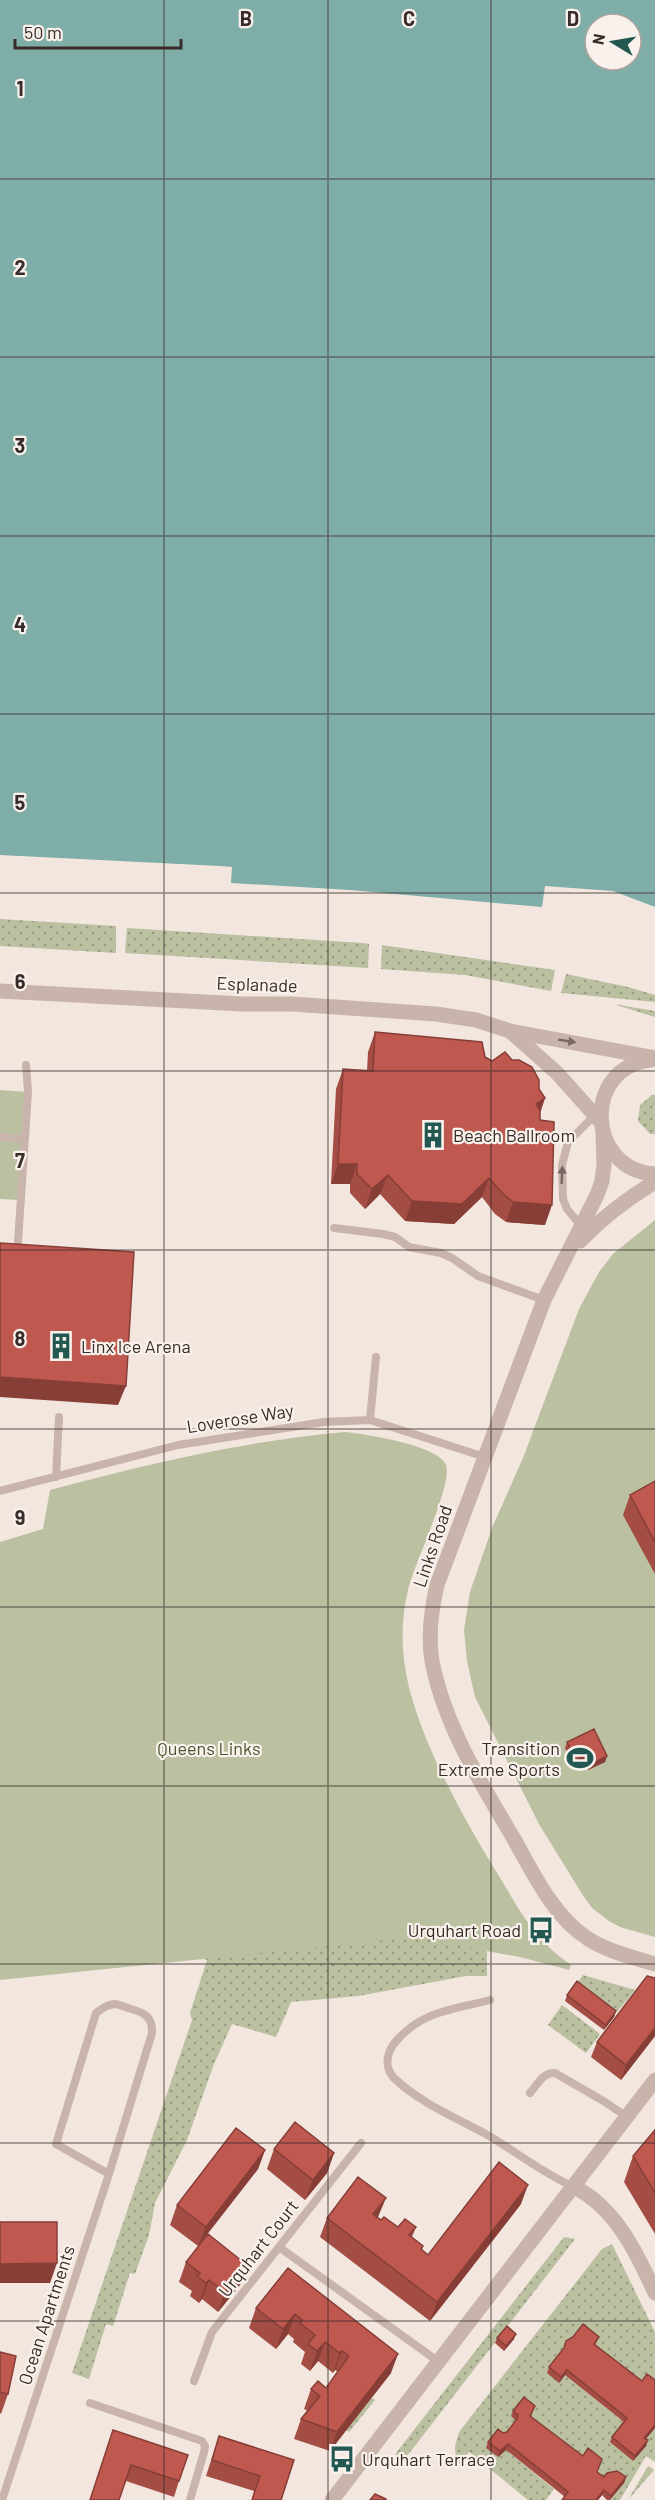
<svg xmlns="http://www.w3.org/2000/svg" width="655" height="2500" font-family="Barlow,sans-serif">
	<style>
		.grass { fill: url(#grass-dots) }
		.park { fill: #bac0a0 }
		.water { fill: #7fada8; fill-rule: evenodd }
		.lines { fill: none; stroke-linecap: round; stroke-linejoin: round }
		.service { stroke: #c9b4ab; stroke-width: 8 }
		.minor { stroke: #c9b4ab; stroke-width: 15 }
		.tertiary { stroke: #c9b4ab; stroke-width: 15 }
		.wall { fill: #a44d44 }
		.shaded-wall { fill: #863e37 }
		.building { fill: #bf594f; stroke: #863e37; stroke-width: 1.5 }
		.oneway { fill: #796964 }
		.grid { fill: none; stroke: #382c2a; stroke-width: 1.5; stroke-opacity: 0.55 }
		.labels { text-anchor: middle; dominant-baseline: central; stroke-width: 4.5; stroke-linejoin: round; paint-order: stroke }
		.street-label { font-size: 18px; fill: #382c2a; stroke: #f9f1ec }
		.poi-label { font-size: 18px; fill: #382c2a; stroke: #f9f1ec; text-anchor: start }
		.park-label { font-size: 18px; fill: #4d552f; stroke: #f9f1ec }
		.grid-label { font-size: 20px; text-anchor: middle; font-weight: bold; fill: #382c2a; stroke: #f9f1ec; stroke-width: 4.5; stroke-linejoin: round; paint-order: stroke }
	</style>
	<defs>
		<pattern id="grass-dots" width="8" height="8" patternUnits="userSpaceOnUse" patternTransform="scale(1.5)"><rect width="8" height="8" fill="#bac0a0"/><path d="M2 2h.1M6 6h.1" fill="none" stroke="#989c83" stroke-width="1.8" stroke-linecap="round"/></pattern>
	</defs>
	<rect width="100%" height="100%" fill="#f2e6df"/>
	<!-- grass -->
	<path class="grass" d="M0,919L116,926V953L0,946Z
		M127,928L363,943L369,944L368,968L125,953Z
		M382,945L555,970L551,991L465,975L381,969Z
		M566,974L628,987L655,995V1002L561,993Z
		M613,1004L655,1011V1017Z
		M652,1095H655V1134H650L638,1121L640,1105Z
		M97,1927L420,1933L520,1957L487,1951V1976H466L358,1996L291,2002L276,2037L232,2024L214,2064L187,2140L155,2203L149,2235L135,2274L130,2273L113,2326L106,2324L89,2379L72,2373L192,2020L190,2013L207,1960Z
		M583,1975L635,1990L617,2012L578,1982Z
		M562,2005L600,2034L586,2053L548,2025Z
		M564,2237L575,2239L397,2469L394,2462L396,2453Z
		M612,2244L655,2332V2387L640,2386L564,2346L562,2354L565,2375L625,2423L633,2461L645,2446L642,2443L655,2428V2462L646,2456L620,2500H610L623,2483L605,2479L598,2473L599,2464L581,2461L516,2421L502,2452L506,2450L554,2489L546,2500H528L469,2452L456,2468L455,2446L459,2432L602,2249Z
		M372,2398L375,2400L349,2432L346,2430Z
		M648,2466L654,2470L628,2500Z"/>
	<!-- park -->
	<path class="park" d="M0,1090L28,1092L20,1200L0,1199Z
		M655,1220V1937L620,1927L609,1921L592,1908L582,1894L539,1824L475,1697L467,1661L464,1630L470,1592L492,1528L523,1458L579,1309L599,1272L613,1254Z
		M345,1432C364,1434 439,1445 446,1465C453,1484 414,1564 408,1590C402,1615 401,1641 405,1667C415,1734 466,1823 502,1881C515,1903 528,1926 546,1944C553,1952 562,1958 571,1965L569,1970L520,1957L417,1937L0,1980V1542L43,1529L50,1490C147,1464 244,1441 345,1432Z"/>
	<!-- water -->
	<path class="water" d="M0,0H655V907L613,891L545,886L542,907L350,890L231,883L232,867L220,866L0,855ZM595,24H631V60H595Z"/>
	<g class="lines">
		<!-- service -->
		<path class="service" d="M0,1137L25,1139
			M582,1227L567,1209L563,1199L562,1165L568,1142L596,1114
			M334,1228L383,1234L395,1237L409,1247L441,1253L452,1258L478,1276L544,1300
			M18,1242L28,1092L26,1065
			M370,1420L376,1357
			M56,1477L59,1417
			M0,1491L178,1445L324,1422L370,1420L485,1457
			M490,2000C452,2010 419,2011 393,2045C386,2056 385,2068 394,2078C419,2102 454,2117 484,2133C514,2150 542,2173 574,2187
			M530,2093C537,2085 543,2072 555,2073L605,2102L627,2117
			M279,2247L439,2362
			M194,2381L212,2332L361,2143
			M90,2403L202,2441L205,2446L204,2452L190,2500
			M2,2500L109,2174L152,2033C153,2016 143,2012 128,2008C123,2006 118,2004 114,2004C107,2005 101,2009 96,2013L56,2144L109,2174"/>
		<!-- minor -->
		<path class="minor" d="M574,2187C615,2207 637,2253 655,2293"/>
		<!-- tertiary -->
		<path class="tertiary" d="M0,991L242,1004H292L436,1014L476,1020L510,1031L655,1058
			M510,1031L557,1073L600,1121
			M651,1060C582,1067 586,1170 655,1174
			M603,1133L604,1165L602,1181L597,1195L544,1300L437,1585C431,1611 427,1639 433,1666C446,1728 482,1785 514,1839C533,1873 554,1917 587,1938C606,1951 632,1957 655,1964
			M580,1241C603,1217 627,1199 655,1182
			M332,2500L655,2080"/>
	</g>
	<!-- wall -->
	<path class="wall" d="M375,1032L485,1057L539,1089L545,1098L540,1114L545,1225L506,1222L495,1214L482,1197L454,1224L405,1221L380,1194L365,1209L350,1193V1184H331L336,1089L343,1069L367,1071L368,1052Z
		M655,1481V1574L623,1515L630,1495Z
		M567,1742L607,1756L605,1762L588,1770L583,1760L574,1765L565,1748Z
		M655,1978V2036L621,2080L591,2057L597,2042Z
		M567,1995L616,2011L614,2017L604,2030L565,2001Z
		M655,2130V2234L624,2182L633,2156Z
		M274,2149L334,2153L327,2173L305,2200L267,2169Z
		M265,2150L258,2169L198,2246L170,2225L177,2205Z
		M521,2204L430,2321L320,2237L327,2218H378L381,2220L398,2227H416L412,2237L423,2246L422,2250L428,2255Z
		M186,2262L247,2265L240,2285L218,2312L202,2299L199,2303L190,2296L192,2291L179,2282Z
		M288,2268L391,2373L330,2451L294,2439L301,2419L308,2411L304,2409L311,2389L326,2388L338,2372L335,2370L333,2373L318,2361L310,2371L301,2364L305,2352L293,2342L294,2339L288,2334L276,2349L249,2328L256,2308Z
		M599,2337L595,2345L642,2381L655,2380V2428L646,2439V2446L633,2461L610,2442L612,2437L624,2422L565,2375L559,2383L547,2373L549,2367Z
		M497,2338L514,2339L504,2351L495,2343Z
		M0,2352L8,2394L1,2414L0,2413Z
		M513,2411H533L531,2416L604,2477H626L624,2483L610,2500H607L602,2495L598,2500H562L565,2497L506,2450L498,2457L486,2448L488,2442L503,2433L507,2432L516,2421L511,2416Z
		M113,2430L179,2481L174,2497L126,2481L119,2500H90Z
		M219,2436L294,2460L281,2500H252L254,2491L206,2476Z"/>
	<!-- shaded-wall -->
	<path class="shaded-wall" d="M545,1098L538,1117L536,1104Z
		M338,1164H357L350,1184H331Z
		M388,1175L380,1194L365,1209L372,1189Z
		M489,1178L482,1197L454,1224L405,1221L412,1201Z
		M513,1202L552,1205L545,1225L506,1222Z
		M0,1377L126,1386L118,1405L0,1397Z
		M585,1755L583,1760L574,1765L576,1760Z
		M607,1756L605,1762L588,1770L590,1765Z
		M616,2011L614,2017L604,2030L606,2025Z
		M655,2028V2036L621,2080L626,2065Z
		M265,2150L258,2169L198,2246L206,2227Z
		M334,2153L327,2173L305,2200L313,2180Z
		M528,2185L521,2204L430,2321L437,2302Z
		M386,2198L378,2217L366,2234L373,2214Z
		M57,2263L50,2283H0V2264Z
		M247,2265L240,2285L218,2312L225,2292Z
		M209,2280L202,2299L199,2303L206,2283Z
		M295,2314L288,2334L276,2349L283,2329Z
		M516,2334L514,2339L504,2351L506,2346Z
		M325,2342L318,2361L310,2371L317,2351Z
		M342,2351L335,2370L333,2373L340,2353Z
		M398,2354L391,2373L330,2451L337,2432Z
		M567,2370L565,2375L559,2383L561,2377Z
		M655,2425V2428L642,2443L644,2438Z
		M648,2440L646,2446L633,2461L635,2456Z
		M508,2444L506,2450L498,2457L500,2451Z
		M626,2477L624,2483L609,2500L611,2496Z
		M604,2490L602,2495L598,2500H596Z"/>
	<!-- building -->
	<path class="building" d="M375,1032L482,1042L485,1057L492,1061L505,1052L512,1060H519L532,1067L539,1080V1089L545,1098L536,1104L540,1111V1120L554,1122L552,1205L513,1202L503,1194L489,1178L462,1204L412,1201L388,1175L372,1189L357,1174V1164H338L343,1069L373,1071Z
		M0,1243L134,1252L126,1386L0,1377Z
		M655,1481V1542L630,1495Z
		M594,1729L607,1756L590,1765L585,1755L576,1760L567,1742Z
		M647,1976L655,1978V2028L626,2065L597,2042Z
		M577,1981L616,2011L606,2025L567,1995Z
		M295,2122L334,2153L313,2180L274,2149Z
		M236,2128L265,2150L206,2227L177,2205Z
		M655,2130V2193L633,2156Z
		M499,2162L528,2185L437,2302L327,2218L358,2177L386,2198L373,2214L381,2220L384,2217L398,2227L405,2219L416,2227L409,2235L423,2246L421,2249L428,2255Z
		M0,2222H57V2263L0,2264Z
		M208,2234L247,2265L225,2292L209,2280L206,2283L197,2276L200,2273L186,2262Z
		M288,2268L398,2354L337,2432L301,2419L320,2396L311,2389L318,2381L326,2388L349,2356L342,2351L340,2353L325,2342L317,2351L308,2344L315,2335L300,2323L302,2320L295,2314L283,2329L256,2308Z
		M583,2324L599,2337L594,2344L642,2381L647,2374L655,2380V2425L644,2438L648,2440L635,2456L612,2437L627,2418L567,2370L561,2377L549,2367L564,2348L566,2341L573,2337Z
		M507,2326L516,2334L506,2346L497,2338Z
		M0,2352L16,2356L8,2394L0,2392Z
		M524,2397L535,2406L530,2416L583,2456L588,2448L602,2459L597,2472L604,2477L607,2473L617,2471L626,2477L611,2496L604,2490L596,2500H562L568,2492L508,2444L500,2451L488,2442L498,2429L503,2433L507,2432L517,2419L518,2415L513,2411Z
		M113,2430L188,2455L179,2481L131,2465L119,2500H90Z
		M219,2436L294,2460L281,2500H252L260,2476L212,2460Z
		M375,2494L386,2499V2500H370Z"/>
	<!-- one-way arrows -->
	<defs><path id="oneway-solid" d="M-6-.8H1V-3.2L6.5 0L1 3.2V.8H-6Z" transform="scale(1.5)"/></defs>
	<g class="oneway">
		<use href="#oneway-solid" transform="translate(567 1041) rotate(9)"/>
		<use href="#oneway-solid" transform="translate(562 1175) rotate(-87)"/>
	</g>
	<!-- grid -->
	<path class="grid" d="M164,0V2500M328,0V2500M491,0V2500M0,179H655M0,357H655M0,536H655M0,714H655M0,893H655M0,1071H655M0,1250H655M0,1429H655M0,1607H655M0,1786H655M0,1964H655M0,2143H655M0,2321H655"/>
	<!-- icons -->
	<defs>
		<g id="building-bare" transform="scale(2.07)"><path d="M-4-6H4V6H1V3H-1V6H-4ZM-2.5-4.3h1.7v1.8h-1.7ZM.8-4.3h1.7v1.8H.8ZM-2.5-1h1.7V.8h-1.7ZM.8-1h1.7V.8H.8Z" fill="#225752" stroke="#f9f1ec" stroke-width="2.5" paint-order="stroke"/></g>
		<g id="stadium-bare" transform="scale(2.07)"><path d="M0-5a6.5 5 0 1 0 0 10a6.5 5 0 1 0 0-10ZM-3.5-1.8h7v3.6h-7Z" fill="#225752" stroke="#f9f1ec" stroke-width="2.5" paint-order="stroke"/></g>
		<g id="bus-bare" transform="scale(2.07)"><path d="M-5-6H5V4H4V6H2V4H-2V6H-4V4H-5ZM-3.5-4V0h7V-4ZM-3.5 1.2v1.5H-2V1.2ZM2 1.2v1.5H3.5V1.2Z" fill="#225752" stroke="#f9f1ec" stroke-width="2.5" paint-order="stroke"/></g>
	</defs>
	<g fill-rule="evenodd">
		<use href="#building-bare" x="433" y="1135"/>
		<use href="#building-bare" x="61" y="1346"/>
		<use href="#stadium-bare" x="580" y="1758"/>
		<use href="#bus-bare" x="541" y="1930"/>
		<use href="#bus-bare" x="342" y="2459"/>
	</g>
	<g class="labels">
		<!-- street labels -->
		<g class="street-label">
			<text transform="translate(257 984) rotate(2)">Esplanade</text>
			<text transform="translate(240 1418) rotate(-9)">Loverose Way</text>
			<text transform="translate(432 1546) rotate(-71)">Links Road</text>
			<text transform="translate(258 2248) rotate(-52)">Urquhart Court</text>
			<text transform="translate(46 2315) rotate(-72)">Ocean Apartments</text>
		</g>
		<!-- poi labels -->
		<g class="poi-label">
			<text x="453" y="1135">Beach Ballroom</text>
			<text x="81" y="1346">Linx Ice Arena</text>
			<text x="560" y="1748" text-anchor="end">Transition<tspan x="560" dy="21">Extreme Sports</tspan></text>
			<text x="521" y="1930" text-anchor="end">Urquhart Road</text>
			<text x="362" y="2459">Urquhart Terrace</text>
		</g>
		<!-- park labels -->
		<g class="park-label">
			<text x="209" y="1748">Queens Links</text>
		</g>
	</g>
	<g class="grid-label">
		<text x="246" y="26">B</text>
		<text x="409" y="26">C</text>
		<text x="573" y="26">D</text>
		<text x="20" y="96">1</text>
		<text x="20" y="275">2</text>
		<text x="20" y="453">3</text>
		<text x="20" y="632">4</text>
		<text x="20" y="810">5</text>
		<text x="20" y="989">6</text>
		<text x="20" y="1168">7</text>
		<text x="20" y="1346">8</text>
		<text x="20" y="1525">9</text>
	</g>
	<!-- north arrow -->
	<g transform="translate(613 42) rotate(281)"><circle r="28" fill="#f9f1ec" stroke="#aca29e" stroke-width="1.5"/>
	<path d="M0-4.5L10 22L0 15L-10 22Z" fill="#225752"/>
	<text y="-9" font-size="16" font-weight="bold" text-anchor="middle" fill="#382c2a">N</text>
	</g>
	<!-- scale -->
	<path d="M15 39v9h166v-9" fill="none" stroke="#382c2a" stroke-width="3"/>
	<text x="24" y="39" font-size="18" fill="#382c2a" stroke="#f9f1ec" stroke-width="4.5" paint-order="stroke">50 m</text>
</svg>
